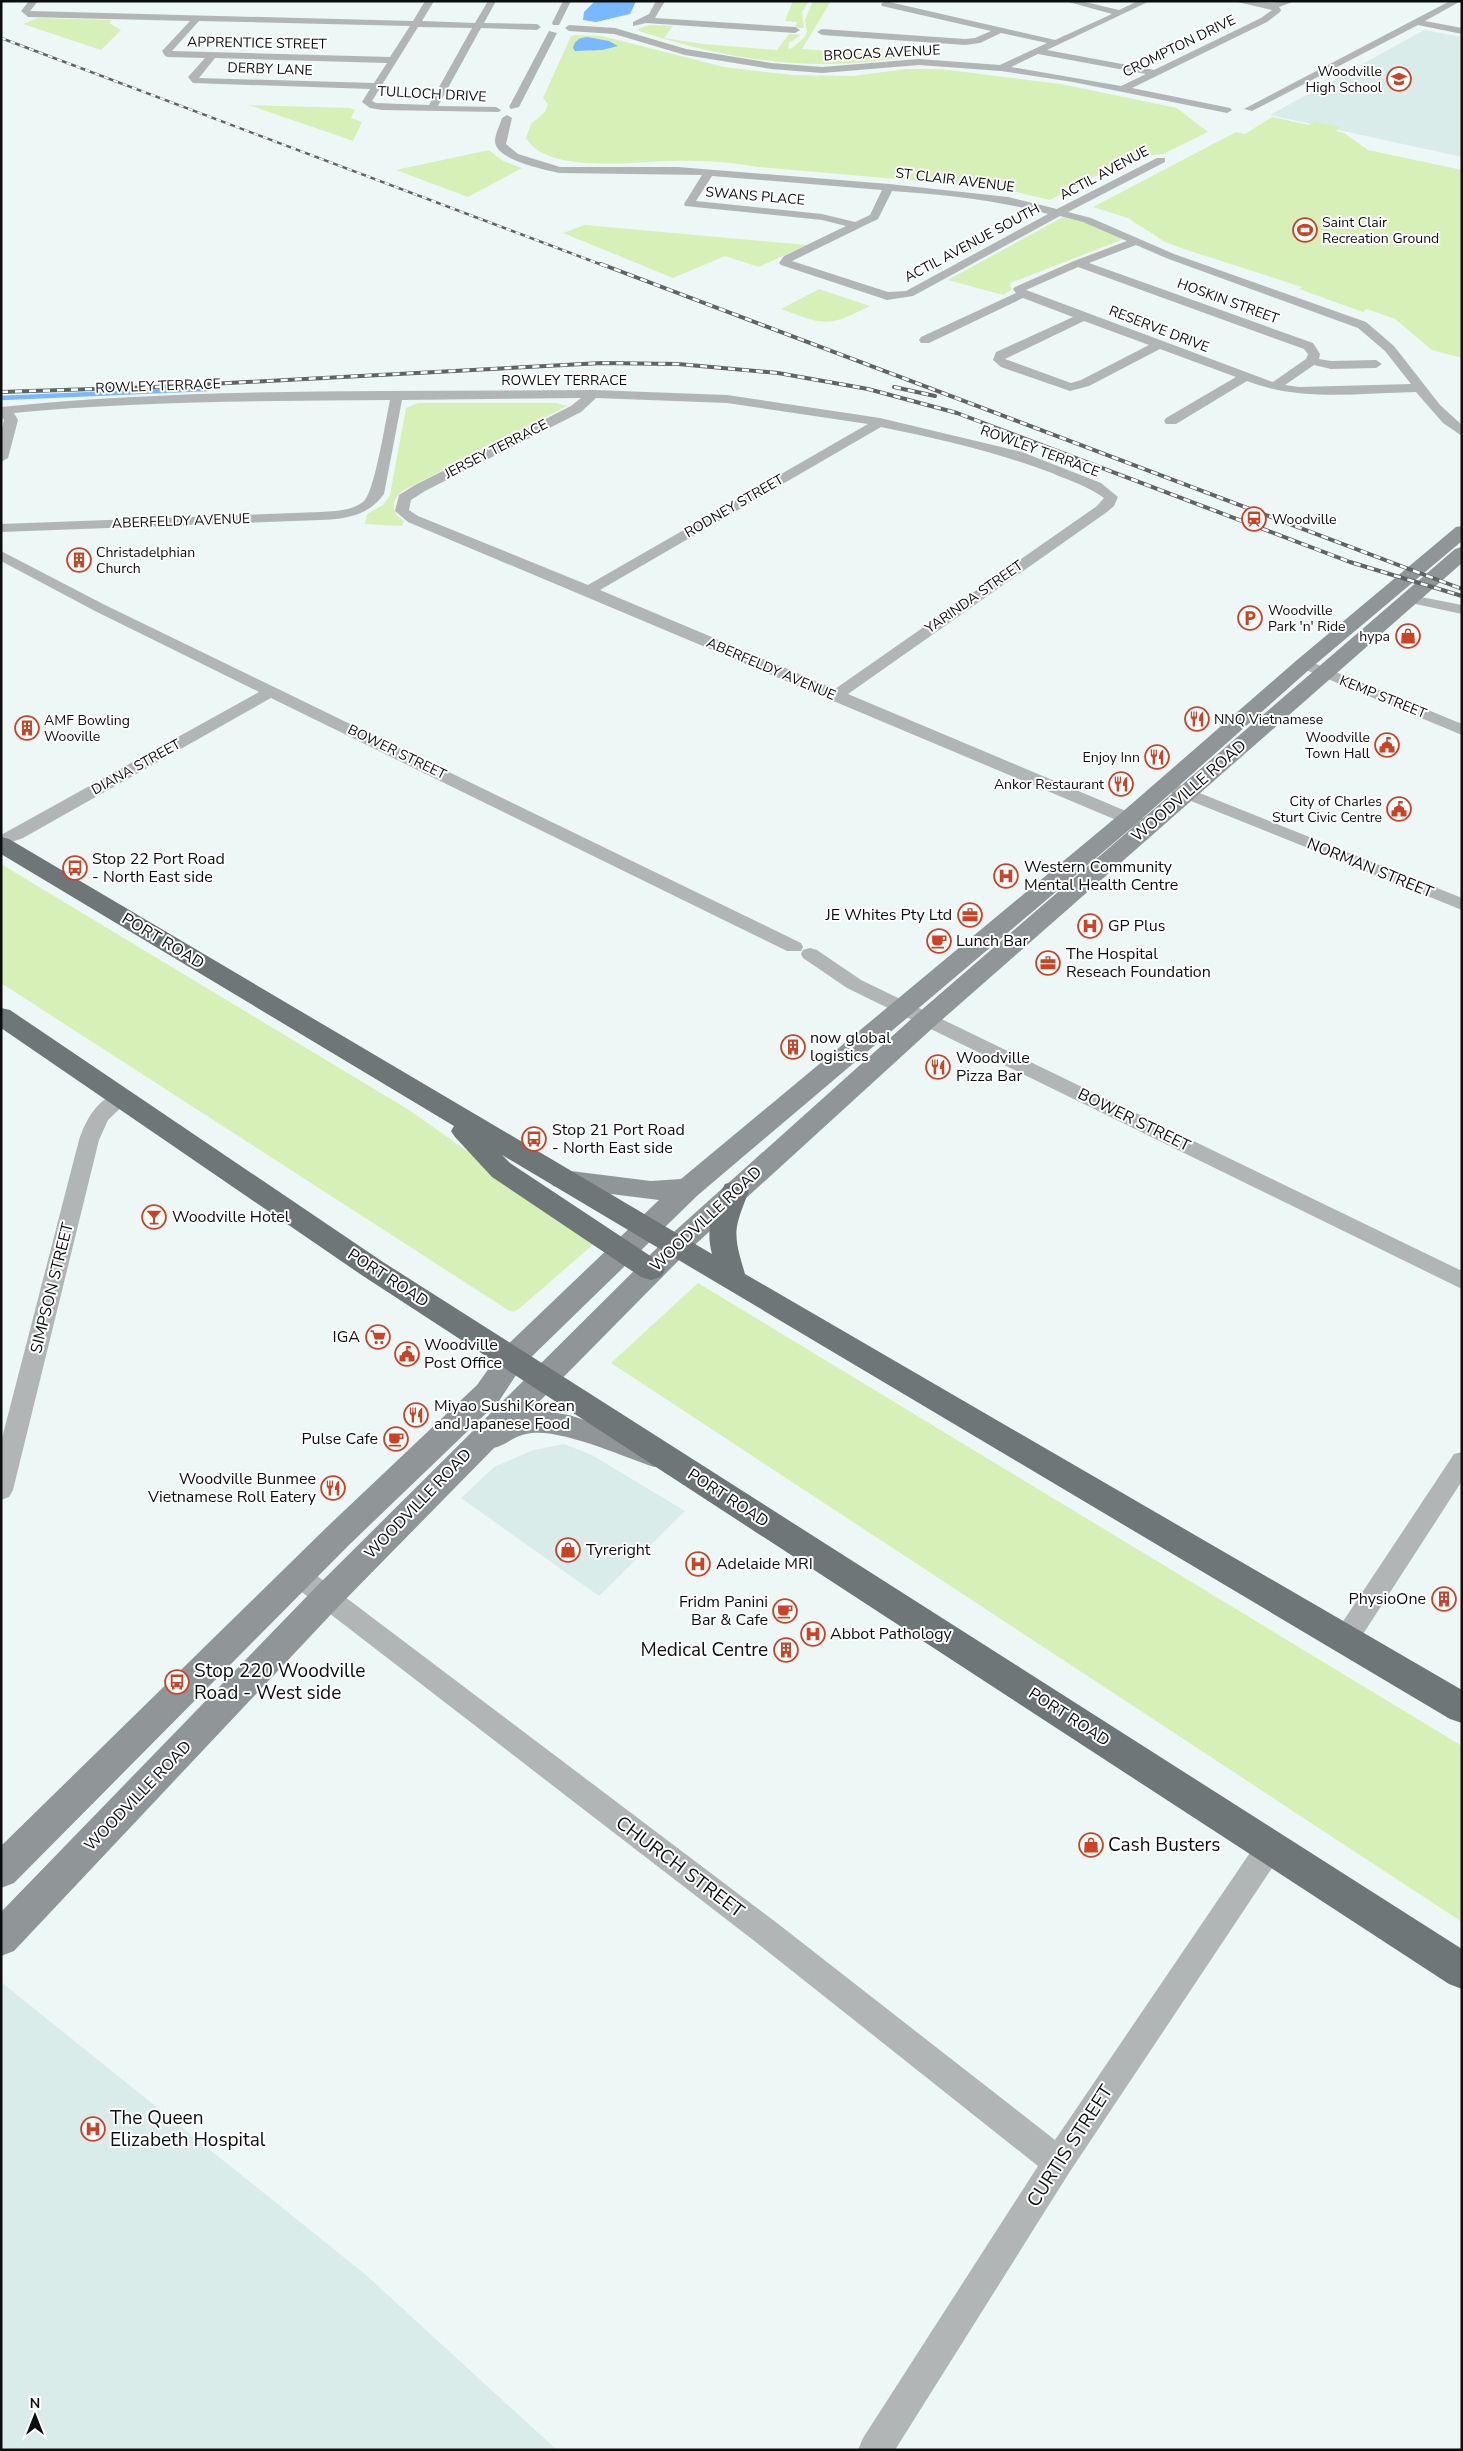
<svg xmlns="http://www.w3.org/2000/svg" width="1463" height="2451" font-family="'Nunito Sans',sans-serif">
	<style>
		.built { fill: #daecea }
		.green { fill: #d7f0b7 }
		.water { fill: #78b8fe }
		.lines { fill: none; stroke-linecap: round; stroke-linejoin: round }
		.stream { stroke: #78b8fe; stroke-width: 4.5 }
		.minor { fill: #b1b5b6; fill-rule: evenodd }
		.secondary { fill: #909698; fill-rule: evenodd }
		.trunk { fill: #6f7678; fill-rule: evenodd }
		.rail-far1-casing { stroke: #5e6363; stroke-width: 2.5 }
		.rail-casing { stroke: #5e6363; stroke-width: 4 }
		.rail-far1 { stroke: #fff; stroke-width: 2; stroke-dasharray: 5; stroke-linecap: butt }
		.rail { stroke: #fff; stroke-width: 2.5; stroke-dasharray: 7; stroke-linecap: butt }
		.labels { text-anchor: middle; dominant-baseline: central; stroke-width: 4; stroke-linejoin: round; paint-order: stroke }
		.far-street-label { font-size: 14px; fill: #0b0e0e; stroke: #fff }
		.far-poi-label { font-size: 14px; fill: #0b0e0e; stroke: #fff; text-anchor: end }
		.street-label { font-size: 16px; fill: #0b0e0e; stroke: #fff }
		.poi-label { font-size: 16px; fill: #0b0e0e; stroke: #fff; text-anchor: start }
		.near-poi-label { font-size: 19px; fill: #0b0e0e; stroke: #fff; text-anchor: start }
		.near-street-label { font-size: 19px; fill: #0b0e0e; stroke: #fff }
	</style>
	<rect width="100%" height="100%" fill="#edf7f6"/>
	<!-- built -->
	<path class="built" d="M1424,30L1462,37V157L1270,115Z
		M564,1444L592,1455L685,1511L599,1596L461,1498L494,1467L533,1450Z
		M1,1982L366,2275L557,2450H1Z"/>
	<!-- green -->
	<path class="green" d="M793,1H809L802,12L804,28H795L797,22L785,21Z
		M813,1H831L802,49L907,56C816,74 726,60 639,31L638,29L649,25L673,26L664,38L703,44L777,50L789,34L801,35L789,43L788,49L792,48L805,37L807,32L805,20Z
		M38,18L112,20L109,23L121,30L101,50L23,24Z
		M576,35L602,36L724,67L792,75L853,76L906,69H941L1061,84L1177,108L1208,132L1163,154L1130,158L1050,200L999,188L758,167C730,162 703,160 675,161C637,161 547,175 526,138L531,124L545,112L548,104L543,98L571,36Z
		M249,105L350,108L355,110L351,118L362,122L353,141Z
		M1272,117L1309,125L1315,122L1341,127L1336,131L1344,133L1368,150L1462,170V358L1432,350L1395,319L1367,309L1363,312L1299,289L1302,287L1184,249L1165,242L1128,218L1093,207L1236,132L1245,134Z
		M489,150L503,161L522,168L468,197L396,170Z
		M1063,217L1091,224L1124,239L1010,283L1011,290L1003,295L948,280Z
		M585,225L806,245L759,267L725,256L673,278L563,233Z
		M819,289L870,306C826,328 825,325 781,309Z
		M418,403H556L567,406L402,491C390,503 391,512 404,521L402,526L365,524L367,514L383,505L390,495L406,408Z
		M1,864L409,1110L596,1242L520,1308L514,1312L508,1310L1,983Z
		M698,1283L1462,1746V1922L611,1363Z"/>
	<!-- water -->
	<path class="water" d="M595,1H636L630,14L596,22L583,20L584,12Z
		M587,37L609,41L618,46L602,50L575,51L573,48C575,40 579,38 587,37Z"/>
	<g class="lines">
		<!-- stream -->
		<path class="stream" d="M1,398L207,389"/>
		<!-- minor -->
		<path class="minor" d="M29,1H38L30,11L413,21L425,1H434L422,21L475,23L488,1H496L484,23L537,24L541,27L537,30L481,28L438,106L496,107L501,110L499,112L382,110L370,108L362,102L370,89L193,83L188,77L205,58L168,57L165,56L162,51L190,21L28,17L21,11ZM199,21L410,26L390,57L172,51ZM418,27L472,28L429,105L376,103L372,101ZM215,58L387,63L374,83L199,78Z
			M563,1H571L559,25H553L552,23Z
			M656,1H665L655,18L795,27L800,30L795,33L646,23L633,26V22L649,14Z
			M885,1L1055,40L1112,14L1065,1H1081L1119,10L1138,1H1150L1047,50L1154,70L1261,18L1272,10L1233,1L1272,3L1295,1L1279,7L1281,10L1280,12L1267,22L1132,88L1230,108L1232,110L1227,113L1073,82L1001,71L919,65L822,73L771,69L685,55L614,34L569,31L565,28L569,25L615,28L686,49L771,63L822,67L919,59L1000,65L1047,43L1001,33L980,43L965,45L822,35L817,32L822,29L965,39L975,38L991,31L882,6L881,4ZM1038,54L1146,74L1121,86L1011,67Z
			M1450,1H1461L1425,21L1462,28V34L1418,25L1252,111L1244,109Z
			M549,31L557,33L519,107L511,109L509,107Z
			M507,115L512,118L506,144L518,154L560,167H678L889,184L1008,197L1057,209L1157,158H1165V162L1068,212L1091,218L1174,254L1366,322L1394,346L1440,405L1462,425V436L1443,423L1416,392C1359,393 1301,402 1247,381L1176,424H1166L1164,421L1166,418L1236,377L1160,349L1089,386L1070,391L1001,367L993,360L996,352L1073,317L1023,298L929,343H921L919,340L921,337L1016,293L1013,289L1015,287L1074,261L1127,241L1083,222L1060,216L913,296L887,300L781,265L779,263L784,256L846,226L822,220L685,206L684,204L702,175L560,173C546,170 495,160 495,141C495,134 500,125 502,118ZM712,176L882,190L870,215L855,222L822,214L696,201ZM892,191C946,195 997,200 1048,214L906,291L888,292L792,261L878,219ZM1136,245L1166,258L1358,328L1385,351L1411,384L1299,387L1285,385L1314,365L1331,369L1376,368L1382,364L1376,360L1331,361L1319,359L1320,354L1313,343L1089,263ZM1078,267L1304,349L1308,354L1306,359L1273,382L1026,290ZM1084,321L1149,345L1081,380L1071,383L1005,359Z
			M593,390L727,395L880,418L1022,452L1101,483L1118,497L1114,506L1107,512L848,694L1152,822L1155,826L1152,830H1140L408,522L395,511L399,495L415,485L571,406L581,398L402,400L384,494C368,516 346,519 320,520L1,532V524L320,512C336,511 352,511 364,501C375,491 386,418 390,400C265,401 139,401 14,413L18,420L8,458L1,462V432L4,420L1,417V407C198,387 396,392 593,390ZM596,398L727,403L868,424L588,585L418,516L409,510L411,500L425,491L581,412ZM881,427C940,439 996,452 1052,473C1070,481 1088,486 1104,498L1097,506L835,689L600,590Z
			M1,551L105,605L801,943L803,947L801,951H787L271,698L23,838L1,846V835L259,692L95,611L1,561Z
			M1411,595L1462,605V614L1406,602L1404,599Z
			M1304,659L1462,724V735L1299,667L1296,664L1299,661Z
			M1167,780L1462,898V910L1161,789L1159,785L1161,781Z
			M810,948L817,950L861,980L1462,1271V1289L847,988L803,958L801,954L803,950Z
			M121,1091L128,1093L131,1098L108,1120L99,1140L13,1490L9,1497L1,1500V1442L79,1140C86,1119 98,1098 121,1091Z
			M1462,1452V1481L1354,1648L1345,1651L1336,1648L1332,1640L1336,1632L1454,1454Z
			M299,1566L308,1569L777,1923L1055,2140L1260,1838L1270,1834L1280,1838L1284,1847L1280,1856L1069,2173L895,2450H858L863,2438L1038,2166L757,1943L290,1583L287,1576L290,1569Z"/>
		<!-- secondary -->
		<path class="secondary" d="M1462,526V541L1311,668L1136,824L698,1195L522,1366L499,1401L349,1545L14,1883L1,1888V1846L327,1527L477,1385L502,1350L659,1200L563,1188L553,1186L550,1179L553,1172L563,1170L651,1181L681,1179L1120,814L1297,660L1456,527Z
			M1462,547V563L936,1025L686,1253L532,1409L569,1415L665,1446L669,1455L665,1464L654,1467C624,1457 556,1426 526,1434C515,1436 505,1445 494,1448L337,1608L14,1951L1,1956V1912L315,1588L666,1239L918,1013L1455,549Z"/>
		<!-- trunk -->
		<path class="trunk" d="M1,837L9,839L712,1254C705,1229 713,1206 725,1184L735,1181L745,1184L749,1191C733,1231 733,1233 745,1274L1462,1690V1723L1450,1719L502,1155L510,1163L661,1263L665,1270L661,1277L651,1280L641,1277L492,1177L455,1137L451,1131L454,1126L1,854Z
			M1,1008L10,1010L383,1262L1462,1949V1989L1449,1984L363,1276L1,1028Z"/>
		<!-- rail-far1 casing -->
		<g class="rail-far1-casing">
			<path id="rail-far1" d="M1,38L605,266"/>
		</g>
		<!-- rail casing -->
		<g class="rail-casing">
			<path id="rail" d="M601,264L1462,589
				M894,387L935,396
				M1,392L155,387L602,363L678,364L778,373L868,389L957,413L1350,562L1462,596"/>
		</g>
		<!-- rail-far1 -->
		<use href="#rail-far1" class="rail-far1"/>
		<!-- rail -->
		<use href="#rail" class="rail"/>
	</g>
	<!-- icons -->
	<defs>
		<g id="school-ring" transform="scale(1.25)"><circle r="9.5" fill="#fff" stroke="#cc4224" stroke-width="1.5"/><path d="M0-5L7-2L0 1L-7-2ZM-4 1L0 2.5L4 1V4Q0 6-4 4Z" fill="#cc4224"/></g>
		<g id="stadium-ring" transform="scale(1.25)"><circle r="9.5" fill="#fff" stroke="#cc4224" stroke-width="1.5"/><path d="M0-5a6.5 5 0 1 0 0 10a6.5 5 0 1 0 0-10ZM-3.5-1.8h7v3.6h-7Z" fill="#cc4224"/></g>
		<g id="station-ring" transform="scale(1.25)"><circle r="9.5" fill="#fff" stroke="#cc4224" stroke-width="1.5"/><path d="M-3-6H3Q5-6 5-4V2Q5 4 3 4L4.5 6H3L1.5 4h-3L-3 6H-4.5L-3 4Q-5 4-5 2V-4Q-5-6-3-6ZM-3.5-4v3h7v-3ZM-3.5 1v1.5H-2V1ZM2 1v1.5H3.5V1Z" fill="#cc4224"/></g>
		<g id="building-ring" transform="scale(1.25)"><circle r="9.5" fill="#fff" stroke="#cc4224" stroke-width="1.5"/><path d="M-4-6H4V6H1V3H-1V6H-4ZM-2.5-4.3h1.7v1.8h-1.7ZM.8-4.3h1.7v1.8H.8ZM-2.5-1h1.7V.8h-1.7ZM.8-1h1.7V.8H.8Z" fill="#cc4224"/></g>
		<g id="parking-ring" transform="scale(1.25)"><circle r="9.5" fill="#fff" stroke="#cc4224" stroke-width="1.5"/><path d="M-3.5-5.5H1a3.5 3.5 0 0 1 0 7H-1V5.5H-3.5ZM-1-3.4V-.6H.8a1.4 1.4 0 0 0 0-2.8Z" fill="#cc4224"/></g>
		<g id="shop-ring" transform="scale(1.25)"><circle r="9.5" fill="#fff" stroke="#cc4224" stroke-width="1.5"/><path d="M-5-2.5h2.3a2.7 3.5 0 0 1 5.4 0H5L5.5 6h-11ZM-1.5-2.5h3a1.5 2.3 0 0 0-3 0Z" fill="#cc4224"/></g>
		<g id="restaurant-ring" transform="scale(1.25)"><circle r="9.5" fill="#fff" stroke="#cc4224" stroke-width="1.5"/><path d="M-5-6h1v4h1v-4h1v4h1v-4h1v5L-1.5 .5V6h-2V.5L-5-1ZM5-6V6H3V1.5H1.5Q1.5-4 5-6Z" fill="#cc4224"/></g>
		<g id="civic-ring" transform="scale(1.25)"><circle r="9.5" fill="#fff" stroke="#cc4224" stroke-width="1.5"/><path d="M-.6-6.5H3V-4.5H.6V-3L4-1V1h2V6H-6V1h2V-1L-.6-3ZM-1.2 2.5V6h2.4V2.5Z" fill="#cc4224"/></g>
		<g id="bus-ring" transform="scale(1.25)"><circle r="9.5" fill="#fff" stroke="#cc4224" stroke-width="1.5"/><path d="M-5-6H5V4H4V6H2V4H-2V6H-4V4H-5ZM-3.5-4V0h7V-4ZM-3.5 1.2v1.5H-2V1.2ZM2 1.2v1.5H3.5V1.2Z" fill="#cc4224"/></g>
		<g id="hospital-ring" transform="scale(1.25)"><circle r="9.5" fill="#fff" stroke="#cc4224" stroke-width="1.5"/><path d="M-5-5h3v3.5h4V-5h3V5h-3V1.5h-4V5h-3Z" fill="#cc4224"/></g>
		<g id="office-ring" transform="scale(1.25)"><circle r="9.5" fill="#fff" stroke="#cc4224" stroke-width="1.5"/><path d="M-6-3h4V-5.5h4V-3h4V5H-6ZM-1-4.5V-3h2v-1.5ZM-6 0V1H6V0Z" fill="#cc4224"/></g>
		<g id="cafe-ring" transform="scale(1.25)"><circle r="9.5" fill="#fff" stroke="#cc4224" stroke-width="1.5"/><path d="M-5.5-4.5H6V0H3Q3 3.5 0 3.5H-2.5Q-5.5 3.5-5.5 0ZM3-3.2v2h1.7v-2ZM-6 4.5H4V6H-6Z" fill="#cc4224"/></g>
		<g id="bar-ring" transform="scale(1.25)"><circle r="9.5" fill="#fff" stroke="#cc4224" stroke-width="1.5"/><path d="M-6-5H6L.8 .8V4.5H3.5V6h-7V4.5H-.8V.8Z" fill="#cc4224"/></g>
		<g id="supermarket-ring" transform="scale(1.25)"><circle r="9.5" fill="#fff" stroke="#cc4224" stroke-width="1.5"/><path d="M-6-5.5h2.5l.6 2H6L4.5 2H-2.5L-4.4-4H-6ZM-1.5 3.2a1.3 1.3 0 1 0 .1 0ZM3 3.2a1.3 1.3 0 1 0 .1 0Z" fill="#cc4224"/></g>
	</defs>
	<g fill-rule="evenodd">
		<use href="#school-ring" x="1399" y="79"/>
		<use href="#stadium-ring" x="1305" y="230"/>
		<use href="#station-ring" x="1254" y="519"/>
		<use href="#building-ring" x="79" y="560"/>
		<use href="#parking-ring" x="1250" y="618"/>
		<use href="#shop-ring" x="1408" y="636"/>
		<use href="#restaurant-ring" x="1197" y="719"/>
		<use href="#building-ring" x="27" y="728"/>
		<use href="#civic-ring" x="1387" y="745"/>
		<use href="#restaurant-ring" x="1157" y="757"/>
		<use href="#restaurant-ring" x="1121" y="784"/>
		<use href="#civic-ring" x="1399" y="809"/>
		<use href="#bus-ring" x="75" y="868"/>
		<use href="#hospital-ring" x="1006" y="876"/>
		<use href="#office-ring" x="970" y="915"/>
		<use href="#hospital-ring" x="1090" y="926"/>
		<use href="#cafe-ring" x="939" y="941"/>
		<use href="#office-ring" x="1048" y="963"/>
		<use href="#building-ring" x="793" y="1047"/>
		<use href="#restaurant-ring" x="938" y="1067"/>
		<use href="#bus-ring" x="534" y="1139"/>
		<use href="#bar-ring" x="154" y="1217"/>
		<use href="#supermarket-ring" x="378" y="1337"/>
		<use href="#civic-ring" x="407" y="1354"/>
		<use href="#restaurant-ring" x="416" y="1415"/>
		<use href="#cafe-ring" x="396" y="1439"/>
		<use href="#restaurant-ring" x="333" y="1488"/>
		<use href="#shop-ring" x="568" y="1550"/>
		<use href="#hospital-ring" x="698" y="1564"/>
		<use href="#building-ring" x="1444" y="1599"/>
		<use href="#cafe-ring" x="785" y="1611"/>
		<use href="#hospital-ring" x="813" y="1634"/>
		<use href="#building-ring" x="786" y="1650"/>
		<use href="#bus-ring" x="177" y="1682"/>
		<use href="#shop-ring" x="1091" y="1845"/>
		<use href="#hospital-ring" x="93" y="2129"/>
	</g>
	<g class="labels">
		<!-- far-street labels -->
		<g class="far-street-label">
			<text transform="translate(257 43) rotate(1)">APPRENTICE STREET</text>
			<text transform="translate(1179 46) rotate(-26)">CROMPTON DRIVE</text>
			<text transform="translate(882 53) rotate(-3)">BROCAS AVENUE</text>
			<text transform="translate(270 69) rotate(2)">DERBY LANE</text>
			<text transform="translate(432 94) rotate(3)">TULLOCH DRIVE</text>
			<text transform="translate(1104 173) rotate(-28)">ACTIL AVENUE</text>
			<text transform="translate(955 180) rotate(7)">ST CLAIR AVENUE</text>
			<text transform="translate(755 196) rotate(5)">SWANS PLACE</text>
			<text transform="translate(972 243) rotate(-28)">ACTIL AVENUE SOUTH</text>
			<text transform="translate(1228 301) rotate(20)">HOSKIN STREET</text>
			<text transform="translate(1159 329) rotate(21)">RESERVE DRIVE</text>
			<text x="564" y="380">ROWLEY TERRACE</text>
			<text transform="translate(158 386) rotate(-2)">ROWLEY TERRACE</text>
			<text transform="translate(496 449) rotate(-27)">JERSEY TERRACE</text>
			<text transform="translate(1040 451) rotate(20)">ROWLEY TERRACE</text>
			<text transform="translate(734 506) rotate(-30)">RODNEY STREET</text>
			<text transform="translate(181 521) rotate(-2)">ABERFELDY AVENUE</text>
			<text transform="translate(974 597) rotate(-35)">YARINDA STREET</text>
			<text transform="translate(771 669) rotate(23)">ABERFELDY AVENUE</text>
			<text transform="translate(1383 697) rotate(22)">KEMP STREET</text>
			<text transform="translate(397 752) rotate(26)">BOWER STREET</text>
			<text transform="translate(136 767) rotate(-29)">DIANA STREET</text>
		</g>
		<!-- far-poi labels -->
		<g class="far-poi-label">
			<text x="1382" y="71">Woodville<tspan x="1382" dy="16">High School</tspan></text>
			<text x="1322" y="222" text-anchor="start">Saint Clair<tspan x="1322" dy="16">Recreation Ground</tspan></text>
			<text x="1272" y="519" text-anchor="start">Woodville</text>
			<text x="96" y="552" text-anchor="start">Christadelphian<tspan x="96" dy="16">Church</tspan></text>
			<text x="1268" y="610" text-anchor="start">Woodville<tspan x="1268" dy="16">Park 'n' Ride</tspan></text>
			<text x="1390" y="636">hypa</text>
			<text x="1214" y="719" text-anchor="start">NNQ Vietnamese</text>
			<text x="44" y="720" text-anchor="start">AMF Bowling<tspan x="44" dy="16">Wooville</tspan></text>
			<text x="1370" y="737">Woodville<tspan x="1370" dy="16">Town Hall</tspan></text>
			<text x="1140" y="757">Enjoy Inn</text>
			<text x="1104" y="784">Ankor Restaurant</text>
			<text x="1382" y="801">City of Charles<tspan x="1382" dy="16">Sturt Civic Centre</tspan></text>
		</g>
		<!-- street labels -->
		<g class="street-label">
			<text transform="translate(1189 791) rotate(-41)">WOODVILLE ROAD</text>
			<text transform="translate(1370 868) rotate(22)">NORMAN STREET</text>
			<text transform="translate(163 941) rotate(31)">PORT ROAD</text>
			<text transform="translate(1134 1120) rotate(26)">BOWER STREET</text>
			<text transform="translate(706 1219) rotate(-43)">WOODVILLE ROAD</text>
			<text transform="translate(388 1278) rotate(33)">PORT ROAD</text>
			<text transform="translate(52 1288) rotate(-76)">SIMPSON STREET</text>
			<text transform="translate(728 1498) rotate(33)">PORT ROAD</text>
			<text transform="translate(418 1504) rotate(-46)">WOODVILLE ROAD</text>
			<text transform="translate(1069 1717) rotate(33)">PORT ROAD</text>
			<text transform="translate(138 1796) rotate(-46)">WOODVILLE ROAD</text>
		</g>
		<!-- poi labels -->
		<g class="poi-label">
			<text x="92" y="859">Stop 22 Port Road<tspan x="92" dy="18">- North East side</tspan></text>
			<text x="1024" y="867">Western Community<tspan x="1024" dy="18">Mental Health Centre</tspan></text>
			<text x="952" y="915" text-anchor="end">JE Whites Pty Ltd</text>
			<text x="1108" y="926">GP Plus</text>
			<text x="956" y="941">Lunch Bar</text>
			<text x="1066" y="954">The Hospital<tspan x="1066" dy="18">Reseach Foundation</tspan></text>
			<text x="810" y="1038">now global<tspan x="810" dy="18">logistics</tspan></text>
			<text x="956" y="1058">Woodville<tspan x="956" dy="18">Pizza Bar</tspan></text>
			<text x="552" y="1130">Stop 21 Port Road<tspan x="552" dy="18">- North East side</tspan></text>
			<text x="172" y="1217">Woodville Hotel</text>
			<text x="360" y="1337" text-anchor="end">IGA</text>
			<text x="424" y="1345">Woodville<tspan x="424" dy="18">Post Office</tspan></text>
			<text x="434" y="1406">Miyao Sushi Korean<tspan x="434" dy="18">and Japanese Food</tspan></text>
			<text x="378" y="1439" text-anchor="end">Pulse Cafe</text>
			<text x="316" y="1479" text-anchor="end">Woodville Bunmee<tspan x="316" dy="18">Vietnamese Roll Eatery</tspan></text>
			<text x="586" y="1550">Tyreright</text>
			<text x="716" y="1564">Adelaide MRI</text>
			<text x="1426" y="1599" text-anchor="end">PhysioOne</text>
			<text x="768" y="1602" text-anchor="end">Fridm Panini<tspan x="768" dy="18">Bar &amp; Cafe</tspan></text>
			<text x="830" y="1634">Abbot Pathology</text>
		</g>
		<!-- near-poi labels -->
		<g class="near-poi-label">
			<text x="768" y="1650" text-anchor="end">Medical Centre</text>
			<text x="194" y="1671">Stop 220 Woodville<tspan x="194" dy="22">Road - West side</tspan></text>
			<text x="1108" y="1845">Cash Busters</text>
			<text x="110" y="2118">The Queen<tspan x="110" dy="22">Elizabeth Hospital</tspan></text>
		</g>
		<!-- near-street labels -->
		<g class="near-street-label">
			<text transform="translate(680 1867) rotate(37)">CHURCH STREET</text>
			<text transform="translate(1070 2146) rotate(-57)">CURTIS STREET</text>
		</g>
	</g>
	<!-- border -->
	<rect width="1463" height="2451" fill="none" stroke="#0b0e0e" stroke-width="5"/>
	<!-- north arrow -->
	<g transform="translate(35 2416)" stroke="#ffffff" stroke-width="4" paint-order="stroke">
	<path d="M0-4L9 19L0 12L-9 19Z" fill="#0b0e0e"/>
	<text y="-8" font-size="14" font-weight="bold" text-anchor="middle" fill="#0b0e0e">N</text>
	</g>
</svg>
